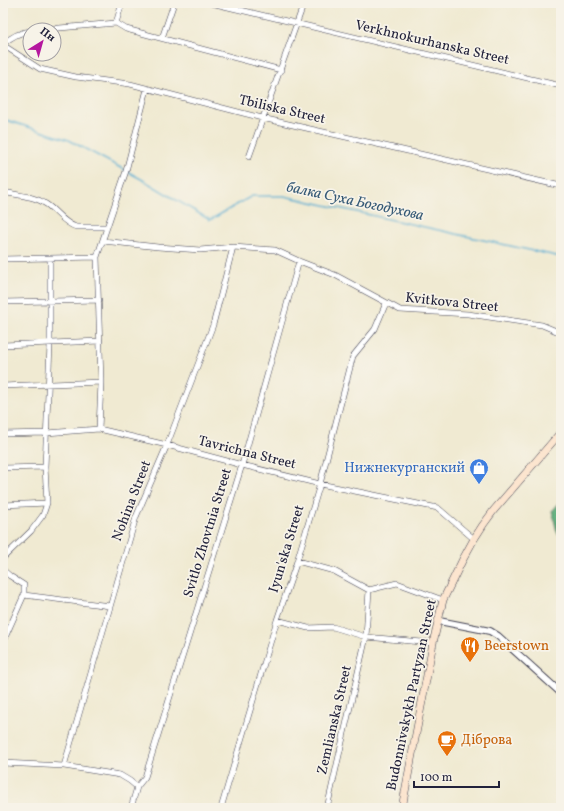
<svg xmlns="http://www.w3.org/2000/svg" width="564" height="811" font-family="Vollkorn,serif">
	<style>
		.forest { fill: #5eaf7b; stroke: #40685b }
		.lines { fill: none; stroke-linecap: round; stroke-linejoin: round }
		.stream { stroke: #55add2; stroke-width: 1.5 }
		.minor-casing { stroke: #414052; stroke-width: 6 }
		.tertiary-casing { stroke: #414052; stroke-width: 8 }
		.secondary-casing { stroke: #414052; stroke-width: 8 }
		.minor { stroke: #fff; stroke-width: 5 }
		.tertiary { stroke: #fff; stroke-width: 6 }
		.secondary { stroke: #fce5cf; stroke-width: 7 }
		.labels { text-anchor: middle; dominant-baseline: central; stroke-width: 3.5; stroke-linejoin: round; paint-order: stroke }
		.street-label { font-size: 14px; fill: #22223b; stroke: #f7f3e8 }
		.shop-label { font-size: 14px; fill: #366cbe; stroke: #f7f3e8; text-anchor: end }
		.food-label { font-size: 14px; fill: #c56008; stroke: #f7f3e8; text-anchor: start }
		.water-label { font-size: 15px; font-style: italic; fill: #365a77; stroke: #f7f3e8 }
	</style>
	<rect width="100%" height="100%" fill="#f7f3e8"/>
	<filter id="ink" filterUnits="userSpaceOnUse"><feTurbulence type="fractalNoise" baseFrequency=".025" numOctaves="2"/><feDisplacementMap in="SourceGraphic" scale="8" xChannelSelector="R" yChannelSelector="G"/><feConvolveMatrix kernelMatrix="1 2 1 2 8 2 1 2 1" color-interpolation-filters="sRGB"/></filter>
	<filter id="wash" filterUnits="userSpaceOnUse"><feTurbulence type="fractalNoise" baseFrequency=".012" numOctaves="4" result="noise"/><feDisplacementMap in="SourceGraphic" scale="16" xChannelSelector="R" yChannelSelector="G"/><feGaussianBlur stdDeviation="0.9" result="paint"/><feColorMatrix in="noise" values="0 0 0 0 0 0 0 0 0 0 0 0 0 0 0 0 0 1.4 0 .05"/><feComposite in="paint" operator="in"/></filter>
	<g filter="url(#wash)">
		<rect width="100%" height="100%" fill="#f0ead2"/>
		<!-- forest -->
		<path class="forest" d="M561,501V537L557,532L552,511Z"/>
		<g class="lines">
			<!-- stream -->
			<path class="stream" d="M3,119L69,140L143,180L210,220L252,196H284L561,257"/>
		</g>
	</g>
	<g filter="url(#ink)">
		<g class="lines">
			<!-- minor casing -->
			<g class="minor-casing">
				<path id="minor" d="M211,3L561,86
					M116,23L122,3
					M37,30L116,23L126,29L281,70
					M162,38L174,3
					M3,44C10,38 20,32 30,31
					M3,45L40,69L76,77L130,84L262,118L561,186
					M249,157L304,3
					M3,192C17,195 34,196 46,204C57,211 63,223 76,227H107
					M103,241L158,247L200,250L233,247L275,250L299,261L335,275L400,310L468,314L542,325L561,333
					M3,259L97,257
					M3,302L99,300
					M3,345L100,341
					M3,386L101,382
					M99,429L101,382L97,257L126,171L147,89
					M3,434L46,433L99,429L167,445L242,465L320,484L438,508L474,539
					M3,468L45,467
					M3,505L47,503
					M3,558L31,531L43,515L47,503L45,467L50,344V258
					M297,561L334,571L369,590L397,583L443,600
					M3,570L10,576L24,585V595L110,606
					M277,620L308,628L333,627L366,637L433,643
					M3,642L24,595
					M3,763L64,766L120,775L130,781L137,787
					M64,766L136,517L167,445L213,325L233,247
					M131,808L137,787L145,777L242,465L299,261
					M221,808L277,620L297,561L320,484L353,356L375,329L386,303
					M327,808L366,637L369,590"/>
			</g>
			<!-- tertiary casing -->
			<g class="tertiary-casing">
				<path id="tertiary" d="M439,621L490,631L498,636L561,693"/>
			</g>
			<!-- secondary casing -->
			<g class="secondary-casing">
				<path id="secondary" d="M402,808L433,643L443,600L462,561L474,539L483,525L494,510L561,432"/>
			</g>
			<!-- minor -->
			<use href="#minor" class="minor"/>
			<!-- tertiary -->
			<use href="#tertiary" class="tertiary"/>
			<!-- secondary -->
			<use href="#secondary" class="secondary"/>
		</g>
	</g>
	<!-- icons -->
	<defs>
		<g id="shop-pin" transform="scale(1)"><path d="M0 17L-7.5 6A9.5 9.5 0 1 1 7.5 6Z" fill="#3f7fe0" stroke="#f7f3e8"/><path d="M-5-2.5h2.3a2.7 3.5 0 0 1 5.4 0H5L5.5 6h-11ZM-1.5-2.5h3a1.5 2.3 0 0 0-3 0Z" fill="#fff"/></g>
		<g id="restaurant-pin" transform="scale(1)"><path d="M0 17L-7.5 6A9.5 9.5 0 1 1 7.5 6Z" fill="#e8710a" stroke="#f7f3e8"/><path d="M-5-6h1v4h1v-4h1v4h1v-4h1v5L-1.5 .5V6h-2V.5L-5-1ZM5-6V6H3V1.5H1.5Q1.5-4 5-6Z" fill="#fff"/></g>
		<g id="cafe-pin" transform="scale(1)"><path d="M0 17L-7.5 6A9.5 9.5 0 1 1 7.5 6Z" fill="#e8710a" stroke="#f7f3e8"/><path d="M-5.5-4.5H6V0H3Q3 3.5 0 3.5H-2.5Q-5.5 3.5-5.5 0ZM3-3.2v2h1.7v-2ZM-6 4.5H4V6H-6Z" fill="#fff"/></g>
	</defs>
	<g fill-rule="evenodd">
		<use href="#shop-pin" x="479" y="468"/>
		<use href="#restaurant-pin" x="470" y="646"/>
		<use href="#cafe-pin" x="447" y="740"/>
	</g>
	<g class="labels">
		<!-- street labels -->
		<g class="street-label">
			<text transform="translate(432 43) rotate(13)">Verkhnokurhanska Street</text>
			<text transform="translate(282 110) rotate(13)">Tbiliska Street</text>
			<text transform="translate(452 303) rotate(6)">Kvitkova Street</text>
			<text transform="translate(247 453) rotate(14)">Tavrichna Street</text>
			<text transform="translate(132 501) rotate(-69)">Nohina Street</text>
			<text transform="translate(208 533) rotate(-73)">Svitlo Zhovtnia Street</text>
			<text transform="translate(287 549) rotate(-73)">Iyun'ska Street</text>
			<text transform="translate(412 695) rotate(-78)">Budonnivskykh Partyzan Street</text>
			<text transform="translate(335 720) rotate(-77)">Zemlianska Street</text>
		</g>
		<!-- shop labels -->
		<g class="shop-label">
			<text x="465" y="468">Нижнекурганский</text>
		</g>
		<!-- food labels -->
		<g class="food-label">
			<text x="484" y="646">Beerstown</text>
			<text x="461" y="740">Діброва</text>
		</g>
		<!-- water labels -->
		<g class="water-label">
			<text transform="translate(355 202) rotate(12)">балка Суха Богодухова</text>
		</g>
	</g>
	<!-- margin -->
	<rect width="564" height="811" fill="none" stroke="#f7f3e8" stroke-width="16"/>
	<!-- north arrow -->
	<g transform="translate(42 42) rotate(37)"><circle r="19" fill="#f7f3e8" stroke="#a29fa3"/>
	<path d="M0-3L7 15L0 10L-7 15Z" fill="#b5179e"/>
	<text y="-6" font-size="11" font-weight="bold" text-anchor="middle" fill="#22223b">Пн</text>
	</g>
	<!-- scale -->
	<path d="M414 781v6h85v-6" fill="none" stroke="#22223b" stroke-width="2"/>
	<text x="420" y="781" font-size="12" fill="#22223b" stroke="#f7f3e8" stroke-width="3" paint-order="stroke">100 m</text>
</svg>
